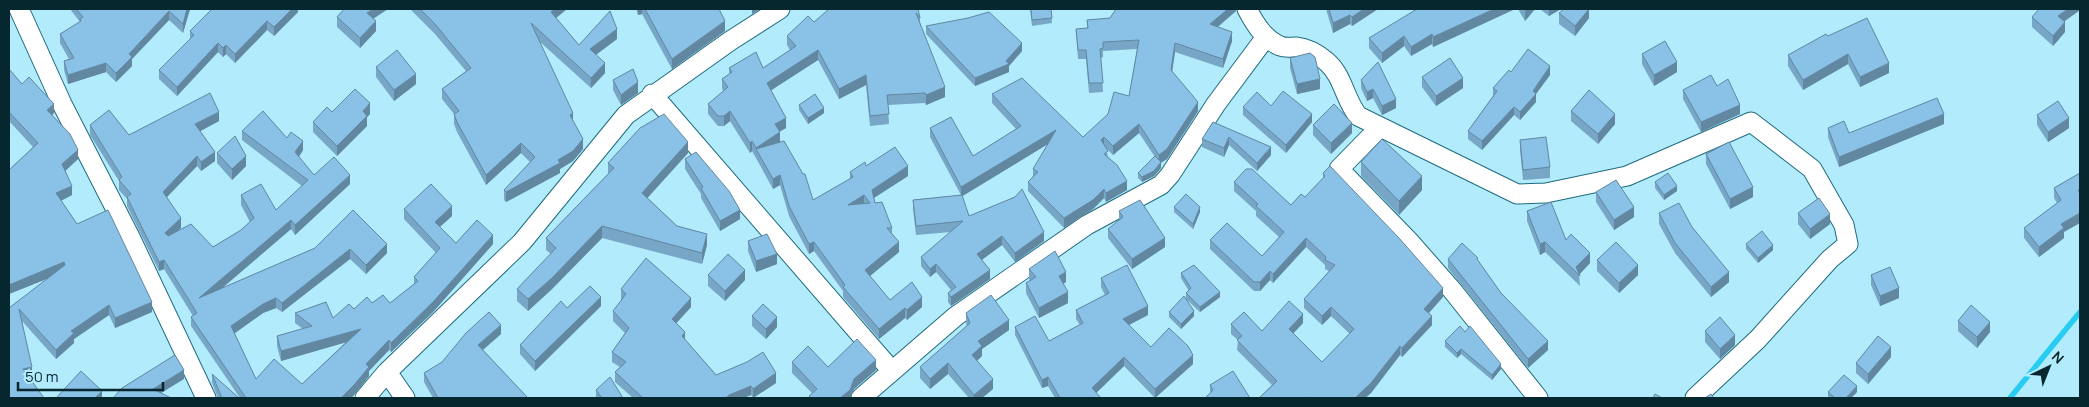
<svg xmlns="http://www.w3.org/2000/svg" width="2089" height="407" font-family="Manrope,sans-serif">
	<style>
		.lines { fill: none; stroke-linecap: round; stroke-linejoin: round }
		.stream { stroke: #29ccf1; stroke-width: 5.5 }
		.street-casing { stroke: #1e6c7f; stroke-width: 21 }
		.street { stroke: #fff; stroke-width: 19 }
		.wall { fill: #77a6c6 }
		.shaded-wall { fill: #6187a1 }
		.building { fill: #8ac1e6; stroke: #6187a1; fill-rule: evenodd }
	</style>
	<rect width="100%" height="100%" fill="#b1ebfc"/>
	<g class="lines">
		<!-- stream -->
		<path class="stream" d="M2010,398L2080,312"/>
		<!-- street casing -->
		<g class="street-casing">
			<path id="street" d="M19,9L62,104L130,237L206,398
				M1247,9C1255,24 1264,39 1280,46C1285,48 1291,47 1296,47C1307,48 1319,55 1327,62C1343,76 1345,100 1358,116L1517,194L1546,193L1627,176L1751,122L1812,169L1844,225L1848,244L1830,259L1758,339L1695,398
				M652,94L892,371
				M1380,127L1339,169L1408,240L1452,290L1538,398
				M387,372L405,398
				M365,398L387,372L522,242L626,115L730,41L780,9
				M861,398L956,316L1087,225L1161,185L1170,175L1216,104L1266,37"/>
		</g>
		<!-- street -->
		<use href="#street" class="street"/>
	</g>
	<!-- wall -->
	<path class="wall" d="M70,9H190L183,33L169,20L132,59V66L116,82L106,72L68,84L64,70V61L69,59L60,43V34L80,22Z
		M298,9V12L274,36L267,30L235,63L226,54L223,57L218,52L177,96L159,79V70L190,39V31Z
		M410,9H567L556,18L579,45L617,39L596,55L605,73L591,88L539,41L573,120L583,149L573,161L560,169V173L506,202L504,200V190L530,162L521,153L486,185L457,132L454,124V114L442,99V89L466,71L435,34Z
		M636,9H719L725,31L672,69L642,14L638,15Z
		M918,9L920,18V25L945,97L926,105L925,103L888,105L889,124L870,126L866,85L839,99L818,60L771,90L786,128L779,132L780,142L813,200L850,179V172L866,166L908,176L874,198L875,203L892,228V234L899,252L870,276L890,300L922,307L907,320L905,318L879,339L843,297V291L814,251L809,254L789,216L780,185L773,189L756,158L752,151L750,153L730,121L724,126H718L708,114V104L724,91L722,89V79L729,74V68H763L790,50L787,45V36L814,22Z
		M1030,9H1051L1052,23L1032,26Z
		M1116,9H1236V11L1218,27L1232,41L1223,68L1175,52L1172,71L1198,111L1167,159L1161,162V168L1154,176L1142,182L1138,178V173L1155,157L1139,133L1113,155L1106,148L1108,157L1127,190L1106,202L1104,198L1093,209L1064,228L1028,191V182L1033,176V169L1048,144L962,196L969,216L1044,241L1015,262L1002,245L982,260L990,279L951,306L948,302V293L951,290L936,272L930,277L921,266V257L951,232L916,235L913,209V200L961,195L930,137V128L973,156L1016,129L992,103V94L1083,137L1129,96L1137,49L1103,51V57L1101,58L1103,92L1089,93L1086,59H1078L1076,29L1087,28V20L1110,18Z
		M1326,9H1378L1352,26L1350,24L1333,33Z
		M1515,9L1433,47L1432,44L1411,56L1404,46L1382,63L1369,48V38Z
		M1518,9H1535L1525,21Z
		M1540,9H1561L1549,16Z
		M1589,9V18L1575,36L1559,24V13Z
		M2080,10L2064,21L2065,32L2053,46L2032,27V17Z
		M337,17L374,18L376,31L360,48L337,27Z
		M926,26L1022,51L1009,66V72L975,86L926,34Z
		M1828,36L1889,73L1860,87L1848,64L1803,90L1788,66V55Z
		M1642,54L1677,72L1654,86L1642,64Z
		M1290,58L1320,89L1297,94L1290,68Z
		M376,67L416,84L394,101L376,77Z
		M9,69L22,84L54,113L52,115L78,159L65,171L72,195L61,201L77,224L152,312L115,328L109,315L74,339V343L56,359L22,321L32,377L29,378L9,398V308L49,278L9,294L10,169L33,147L9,121Z
		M1511,72L1550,75L1536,94V102L1520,120L1514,115L1482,150L1468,139V131L1493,96V88Z
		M1422,77L1463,88L1436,106L1422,87Z
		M613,80L638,93L621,105L613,90Z
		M1361,80L1396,108L1382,115L1373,98L1367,101L1361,88Z
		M1717,86L1740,114L1701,132L1683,99V90Z
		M799,105L824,113L808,124L799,110Z
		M1271,106L1312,122L1286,153L1243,115V107Z
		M1571,111L1615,124L1598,144L1571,121Z
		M332,112L370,114L367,117V126L337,156L313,132V122Z
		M2037,115L2069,128L2048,142L2037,125Z
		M219,121L200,131L215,161L201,171L197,166L167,197L181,228L177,231L213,247L241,230L250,222L241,205V195L276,210L302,186L242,140V131L287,138L303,150L299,157L314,175L350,184L295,235L291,229L222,288L315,248L353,210L387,253L366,274L350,259L282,312L276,308L263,313L234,333L256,379L302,384L346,342L281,361L277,346V336L303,329L295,323V313L333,318L354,309L372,303H390L414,284V277L436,253L404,219V209L452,216L440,227L456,243L493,244L433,312L391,352L389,350L369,371V376L354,395L351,398H240L191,326V317L193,316L164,269L159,271L127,206V199L119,190V181L90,135V125L129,135Z
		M1213,122L1271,155L1257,171L1229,145L1224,157L1202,147V139Z
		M1944,124L1839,167L1828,137V128L1849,133Z
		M1313,125L1352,133L1331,154L1313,135Z
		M1520,140L1550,167V178L1523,180L1520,150Z
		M217,153L246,166L232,180L217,163Z
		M688,153L647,198L677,226L707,245L702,264L602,238L552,289L528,311L517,301V289L551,254L546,250V238L608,174V163Z
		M1706,154L1753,197L1730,209L1706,164Z
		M685,159L740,219L720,231L701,198V194L685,169Z
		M1361,162L1422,190L1399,215L1361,176Z
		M1323,173L1443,297L1429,313L1432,325L1402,357L1400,355L1371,393L1365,398H1259L1272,385L1237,350L1238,340L1231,334V324L1262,331L1303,323L1293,333L1322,362L1350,334L1331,316L1322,325L1304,308V299L1329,271L1325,269V265L1306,247L1273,283L1270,280L1260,291H1254L1210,249V240L1262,256L1279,237L1256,216V211L1234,191V182L1291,205L1305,197L1323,178Z
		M2080,173L2064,232V238L2039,257L2024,238V228L2057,203L2054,198V188Z
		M1655,182L1677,191L1664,200L1655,188Z
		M1596,192L1634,217L1614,230L1596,202Z
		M1174,207L1200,212L1193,229L1174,212Z
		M1119,211L1165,247L1132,269L1108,238V229L1119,221Z
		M1527,211L1566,240L1590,263L1579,274L1580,286L1545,252L1540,255L1527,221Z
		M1659,213L1692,227L1729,282L1711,297L1675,253L1659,224Z
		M1798,213L1830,224L1810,239L1798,224Z
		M748,241L777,264L756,272L748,251Z
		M1746,244L1773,250L1758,263L1746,249Z
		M1448,259L1478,261L1501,293L1548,350L1528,368L1448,268Z
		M1597,260L1638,275L1619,293L1597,271Z
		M1029,269L1066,282L1063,284L1068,303L1039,318L1026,293V283L1030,280L1029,279Z
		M1181,273L1220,297L1200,312L1186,299V293L1189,291L1181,278Z
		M708,275L745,280L725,301L708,286Z
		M1871,275L1899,298L1880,306L1871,285Z
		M1101,278L1148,315L1129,325L1151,347L1193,364L1155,398L1124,366L1096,393L1101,398H1055L1048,386L1042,388L1015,335V327L1049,341L1080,325L1076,319V310L1105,295L1101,287Z
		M621,289L691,307L676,323L685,340L716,375L776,383L753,398L751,395L743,398H633L615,382V372L620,367L612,362V352L625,333L613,321V311L622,300L621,299Z
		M601,306L535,371L520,354V345L567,308Z
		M1169,312L1194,316L1181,329L1169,317Z
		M966,313L1009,330L982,349V356L977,361L993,389L982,398H969L948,374L930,389L920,378V367L967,326L966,323Z
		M752,316L777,327L766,339L752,326Z
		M1958,321L1990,332L1977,348L1958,331Z
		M1705,331L1735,345L1720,359L1705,342Z
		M501,334L483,350L528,398H433L424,382V373Z
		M1445,341L1501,369L1492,380L1461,354L1457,358L1445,347Z
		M1891,357L1868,384L1856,373V363Z
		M792,362L828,367L876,370L854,389L850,398H809V396L812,393L792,373Z
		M212,374L239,398H218L212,383Z
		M1210,385L1250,398L1210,393Z
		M596,390L623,398H596Z
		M1828,392H1857L1851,398H1829L1828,397Z"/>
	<!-- shaded-wall -->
	<path class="shaded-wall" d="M187,9H190L183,33V24Z
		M292,9H298V12L274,36V27Z
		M373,9H388L367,23V13Z
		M555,9H567L551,22V12Z
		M638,9H642V14L638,15Z
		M752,9H760L752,14Z
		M1228,9H1236V11L1210,33V24Z
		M1364,9H1378L1352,26V17Z
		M1494,9H1515L1433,47V37Z
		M1527,9H1535L1525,21V11Z
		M1549,9H1561L1549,16Z
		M1589,9V18L1575,36V26Z
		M2068,9H2080V10L2058,26V16Z
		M169,11V20L132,59V66L116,82V73L129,54Z
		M1350,15V24L1333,33V23Z
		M267,21V30L235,63V54Z
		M376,21V31L360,48V38Z
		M725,21V31L672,69V59Z
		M2065,22V32L2053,46V36Z
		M617,29V39L590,59V49Z
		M1232,32V41L1223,68V59Z
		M1432,34V44L1411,56V47Z
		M1404,36V46L1382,63V53Z
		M218,43V52L177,96V87Z
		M1022,43V51L1009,66V72L975,86V78L1006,61Z
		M1175,43V52L1171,79V70Z
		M226,45V54L223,57V48Z
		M818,50V60L767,93V83Z
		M1848,54V64L1803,90V80Z
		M1677,62V72L1654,86V75Z
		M106,63V72L68,84V75Z
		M605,63V73L591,88V78Z
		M1889,63V73L1860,87V77Z
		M1550,66V75L1536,94V102L1520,120V112L1533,91Z
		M416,74V84L394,101V90Z
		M866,75V85L839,99V89Z
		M1463,78V88L1436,106V96Z
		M1320,79V89L1297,94V84Z
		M638,82V93L621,105V95Z
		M945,87V97L926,105V95Z
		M1373,89V98L1367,101V92Z
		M1396,99V108L1382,115V106Z
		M1198,102V111L1167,159L1159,164V155Z
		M370,103V114L367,117V126L337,156V146L363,111Z
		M54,104V113L47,120V110Z
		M1740,105V114L1701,132V122Z
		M1514,107V115L1482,150V141Z
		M824,108V113L808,124V118Z
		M730,111V121L724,126V116Z
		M219,112V121L195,134V124Z
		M573,113V123L570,115Z
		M1312,114V122L1286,153V145Z
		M1615,114V124L1598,144V134Z
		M1944,114V124L1839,167V157Z
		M786,118V128L775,134V124Z
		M2069,118V128L2048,142V132Z
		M1352,123V133L1331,154V143Z
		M1139,124V133L1113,155V146Z
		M1056,130V139L961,197V187Z
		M780,132V142L756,149V158V148Z
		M1104,137V146L1101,140Z
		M1229,137V145L1224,157V148Z
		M583,139V149L573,161L560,169V173L506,202V192Z
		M303,141V150L295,162V152Z
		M752,141V151L750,153V143Z
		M688,142V153L642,204V193Z
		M521,143V153L486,185V175Z
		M1271,147V155L1257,171V163Z
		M78,150V159L62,174V164Z
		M215,152V161L201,171V162Z
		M197,156V166L163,201V192Z
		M246,156V166L232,180V169Z
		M1161,162V168L1154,176L1142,182V177Z
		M908,166V176L872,199V190Z
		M350,175V184L295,235V225Z
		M780,175V185L773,189V179Z
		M1422,176V190L1399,215V201Z
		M1127,181V190L1106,202V193Z
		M72,186V195L56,203V193Z
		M1677,186V191L1664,200V195Z
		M1753,187V197L1730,209V199Z
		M1104,189V198L1093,209L1064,228V218Z
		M864,195V204L848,205Z
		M452,206V216L435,231V222Z
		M1200,207V212L1193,229V224Z
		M1634,207V217L1614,230V220Z
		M740,210V219L720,231V221Z
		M2080,213V223L2064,232V238L2039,257V247L2061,224Z
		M1830,214V224L1810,239V229Z
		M181,218V228L165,242V233Z
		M291,220V229L199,308V298Z
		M602,226V238L552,289L528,311V299Z
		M1044,232V241L1015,262V253Z
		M707,234V245L702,264V253Z
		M493,235V244L433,312L391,352V343Z
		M1002,236V245L977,263V254Z
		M1165,238V247L1132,269V259Z
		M1306,238V247L1273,283V274Z
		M814,242V251L809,254V244Z
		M899,242V252L865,280V270Z
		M1545,242V252L1540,255V244Z
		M387,244V253L366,274V265Z
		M1773,245V250L1758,263V258Z
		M350,249V259L282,312V303Z
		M1590,253V263L1579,275L1576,267Z
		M777,254V264L756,272V261Z
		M164,260V269L159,271V262Z
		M64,262V272L9,294V285Z
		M936,264V272L930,277V269Z
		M1638,265V275L1619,293V283Z
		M745,270V280L725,301V291Z
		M990,270V279L951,306V297Z
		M1270,271V280L1260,291V282Z
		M1066,272V282L1059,286V276Z
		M1729,272V282L1711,297V287Z
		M1443,288V297L1424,318V309Z
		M1899,288V298L1880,306V296Z
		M1068,292V303L1039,318V308Z
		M1220,292V297L1200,312V307Z
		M601,297V306L535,371V361Z
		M922,297V307L907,320V310Z
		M276,298V308L263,313L231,336V326L263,304Z
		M691,298V307L672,328V319Z
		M152,302V312L115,328V318Z
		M109,305V315L74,339V343L56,359V350L71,331Z
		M1148,306V315L1123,328V319Z
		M1331,307V316L1322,325V316Z
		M905,308V318L879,339V329Z
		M1194,311V316L1181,329V324Z
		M1303,314V323L1289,338V329Z
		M1432,316V325L1402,357V348Z
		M777,317V327L766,339V329Z
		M1009,320V330L982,349V356L972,365V355L978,341Z
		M1990,322V332L1977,348V337Z
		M501,325V334L478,354V345Z
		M361,329V338L281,361V351Z
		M685,332V342L682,336Z
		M1735,335V345L1720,359V349Z
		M389,340V350L369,371V376L354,395L351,398H341L366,364Z
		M1548,341V350L1528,368V359Z
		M1400,346V355L1371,393L1365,398H1355Z
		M1891,347V357L1868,384V374Z
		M1461,349V354L1457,358V353Z
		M1193,355V364L1155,398V389Z
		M1124,357V366L1092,397V388Z
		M876,360V370L854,389L850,398H840L854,379Z
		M948,363V374L930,389V379Z
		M1501,364V369L1492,380V375Z
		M32,367V377L23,379V369Z
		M184,370V379L153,398V389Z
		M776,373V383L753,398V389Z
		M1048,377V386L1042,388V380Z
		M993,379V389L982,398H974V395Z
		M751,386V395L743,398H726L729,395Z
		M1857,386V392L1851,398H1846Z
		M102,391V398H95Z"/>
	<!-- building -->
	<path class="building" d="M76,9H187L183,24L169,11L129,54L132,57L116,73L106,63L68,75L64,61L74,58L60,34L81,21L80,19L83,17Z
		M212,9H292L274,27L267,21L235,54L226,45L223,48L218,43L177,87L159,70L194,35L190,31Z
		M344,9H373L367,13L376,21L360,38L337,17Z
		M420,9H555L551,12L579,45L610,11L617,29L590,49L605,63L591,78L531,23L573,113L570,115L583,139L573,151L558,160L560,163L506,192L504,190L535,157L521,143L486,175L457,122L454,114L459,111L442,89L471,68L435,24Z
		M645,9H719L725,21L672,59Z
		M829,9H918L920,18L916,13L945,87L926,95L925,93L887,95L889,114L870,116L866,75L839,89L818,50L767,83L786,118L775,124L780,132L756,148L752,141L750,143L730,111L724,116H718L708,104L728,87L722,79L732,72L729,68L756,52L763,68L796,46L787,36L808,16L814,22Z
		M1031,9H1051L1052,18L1032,20Z
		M1116,9H1228L1210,24L1232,32L1223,59L1175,43L1171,70L1198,102L1167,149L1159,155L1139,124L1113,146L1104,137L1101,140L1108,151L1104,154L1117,165L1127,181L1106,193L1104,189L1093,200L1064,218L1028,182L1038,172L1033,169L1056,130L961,187L930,128L951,117L973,156L1021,126L992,94L1022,78L1083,137L1108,114L1114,92L1129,96L1139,40L1103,42V48L1100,49L1103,83H1089L1086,50H1078L1076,29L1088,28L1087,20L1110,18Z
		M1329,9H1364L1352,17L1350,15L1333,23Z
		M1417,9H1494L1433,37L1432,34L1411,47L1404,36L1382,53L1369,38Z
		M1564,9H1589L1575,26L1559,13Z
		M2039,9H2068L2058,16L2065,22L2053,36L2032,17Z
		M989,12L1022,43L1006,61L1009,64L975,78L926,26L968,18Z
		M1867,18L1889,63L1860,77L1848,54L1803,80L1788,55L1826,34L1828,36Z
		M1665,41L1677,62L1654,75L1642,54Z
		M1528,49L1550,66L1533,91L1536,94L1520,112L1514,107L1482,141L1468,131L1497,91L1493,88L1509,70L1511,72Z
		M397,50L416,74L394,90L376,67Z
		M1310,53L1315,57L1320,79L1297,84L1290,58Z
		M1450,58L1463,78L1436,96L1422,77Z
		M1378,62L1396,99L1382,106L1373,89L1367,92L1361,80Z
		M9,69L22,84L29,77L54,104L47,110L70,134L78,150L62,164L72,186L56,193L77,224L108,210L152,302L115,318L109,305L71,331L74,333L56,350L19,309L32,367L23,369L44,398H9V308L65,265L64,262L9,285V168L10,169L38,143L9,112Z
		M633,69L638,82L621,95L613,80Z
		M1711,75L1717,86L1728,79L1740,105L1701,122L1683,90Z
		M355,89L370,103L363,111L367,116L337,146L313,122L327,107L332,112Z
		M1589,90L1615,114L1598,134L1571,111Z
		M1283,91L1312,114L1286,145L1243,107L1257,92L1271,106Z
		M210,93L219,112L195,124L215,152L201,162L197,156L163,192L181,218L165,233L168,236L191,224L213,247L241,230L254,218L241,195L261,184L276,210L308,180L242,131L263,111L287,138L291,132L303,141L295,152L314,175L334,157L350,175L295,225L291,220L199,298L315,248L353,210L387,244L366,265L350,249L282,303L276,298L263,304L231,326L256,379L274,359L302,384L361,329L281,351L277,336L312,326L295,313L326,302L333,318L349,304L354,309L367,297L372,303L383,295L390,303L418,281L414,277L440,248L404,209L431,184L452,206L435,222L456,243L477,220L493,235L433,302L391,343L389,340L366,364L369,367L354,385L341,398H246L191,317L197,313L164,260L159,262L127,197L131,194L119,180L122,177L90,125L109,110L129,135Z
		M815,94L824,108L808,118L799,105Z
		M1937,98L1944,114L1839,157L1828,128L1844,121L1849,133Z
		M2058,101L2069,118L2048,132L2037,115Z
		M1334,104L1352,123L1331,143L1313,125Z
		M664,114L688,142L642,193L677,226L707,234L702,253L602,226L552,278L528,299L517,289L556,248L546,238L614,168L608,163L640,128Z
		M1213,122L1271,147L1257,163L1229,137L1224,148L1202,139Z
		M235,136L246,156L232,169L217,153Z
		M1546,137L1550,167L1523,170L1520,140Z
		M1382,139L1422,176L1399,201L1361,162Z
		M784,141L803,174H805L813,200L853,177L850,172L865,162L866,166L895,147L908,166L872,190L875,203L882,202L892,228H887L899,242L865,270L890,300L912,282L922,297L907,310L905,308L879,329L843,287L845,285L814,242L809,244L789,206L780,175L773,179L756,149ZM864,195L870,203L848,205Z
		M1729,142L1753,187L1730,199L1706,154Z
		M696,152L729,191L740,210L720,221L701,188L703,187L685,159Z
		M1155,156L1161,162L1154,171L1142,177L1138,173Z
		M1330,166L1399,238L1443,288L1424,309L1432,316L1402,348L1400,346L1371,383L1355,398H1313L1312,397L1310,398H1259L1277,381L1237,340L1242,336L1231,324L1244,312L1262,331L1289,301L1303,314L1289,329L1322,362L1354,329L1331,307L1322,316L1304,299L1335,265L1325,260L1326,257L1306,238L1273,274L1270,271L1260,282H1254L1210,240L1227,223L1262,256L1284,232L1256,206L1258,204L1234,182L1246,169H1252L1291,205L1301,194L1305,197L1325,176L1323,173Z
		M1668,173L1677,186L1664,195L1655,182Z
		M2080,173V189L2078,190L2080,194V213L2061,224L2064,228L2039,247L2024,228L2061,200L2054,188Z
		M1616,180L1634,207L1614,220L1596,192Z
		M1022,189L1044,232L1015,253L1002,236L977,254L990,270L951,297L948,293L956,287L936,264L930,269L921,257L963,221L916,226L913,200L962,195L969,216L1015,197Z
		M1186,194L1200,207L1193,224L1174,207Z
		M1819,198L1830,214L1810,229L1798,213Z
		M1140,200L1165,238L1132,259L1108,229L1123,217L1119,211Z
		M1551,202L1566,240L1571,234L1590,253L1576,267L1580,276L1545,242L1540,244L1527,211Z
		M1679,203L1692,227L1729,272L1711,287L1675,243L1659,213Z
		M1762,231L1773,245L1758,258L1746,244Z
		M767,234L777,254L756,261L748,241Z
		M1616,242L1638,265L1619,283L1597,260Z
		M1462,243L1478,258L1477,259L1501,293L1548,341L1528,359L1448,259Z
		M1055,251L1066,272L1059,276L1068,292L1039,308L1026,283L1036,277L1029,269Z
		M728,254L745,270L725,291L708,275Z
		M646,258L691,298L672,319L685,332L682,336L716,375L747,362L763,352L776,373L753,389L751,386L729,395L726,398H643L615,372L626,362L612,352L629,328L613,311L626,294L621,289Z
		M1127,265L1148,306L1123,319L1151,347L1169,328L1188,346L1193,355L1155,389L1124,357L1092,388L1101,398H1060L1048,377L1042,380L1015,327L1035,316L1049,341L1083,323L1076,310L1109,293L1101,278Z
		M1194,265L1220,292L1200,307L1186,293L1191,288L1181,273Z
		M1890,267L1899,288L1880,296L1871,275Z
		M590,286L601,297L535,361L520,345L561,301L567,308Z
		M991,295L1009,320L978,341L982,346L972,355L993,379L974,395L948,363L930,379L920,367L970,323L966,313Z
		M1184,296L1194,311L1181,324L1169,312Z
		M763,304L777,317L766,329L752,316Z
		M1971,305L1990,322L1977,337L1958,321Z
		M489,312L501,325L478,345L528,398H438L424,373L442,362L466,333Z
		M1720,317L1735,335L1720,349L1705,331Z
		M1460,326L1465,332L1470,326L1501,364L1492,375L1461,349L1457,353L1445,341Z
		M1878,336L1891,347L1868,374L1856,363Z
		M857,339L876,360L854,379L850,390L840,398H811L809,396L817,389L792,362L808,346L828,367Z
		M175,355L184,370L153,389L171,398H113L122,388Z
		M81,371L102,391L95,398H56Z
		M1233,371L1250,398H1205L1213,390L1210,385Z
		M212,374L239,398H222Z
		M1844,375L1857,386L1846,398H1835L1828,392Z
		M610,377L623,398H602L596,390Z
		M1655,394L1662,398H1653Z
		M1711,394L1714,398H1705Z"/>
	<!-- border -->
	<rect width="2089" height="407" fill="none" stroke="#07272f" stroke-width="20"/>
	<!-- north arrow -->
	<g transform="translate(2049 367) rotate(43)" stroke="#b1ebfc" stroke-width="4" paint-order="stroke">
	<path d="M0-4L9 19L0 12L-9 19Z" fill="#07272f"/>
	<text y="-8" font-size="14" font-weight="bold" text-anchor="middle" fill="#07272f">N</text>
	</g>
	<!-- scale -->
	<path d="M18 382v8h145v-8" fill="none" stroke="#07272f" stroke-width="2.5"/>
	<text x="25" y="382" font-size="15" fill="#07272f" stroke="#b1ebfc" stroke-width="4" paint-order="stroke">50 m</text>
</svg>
